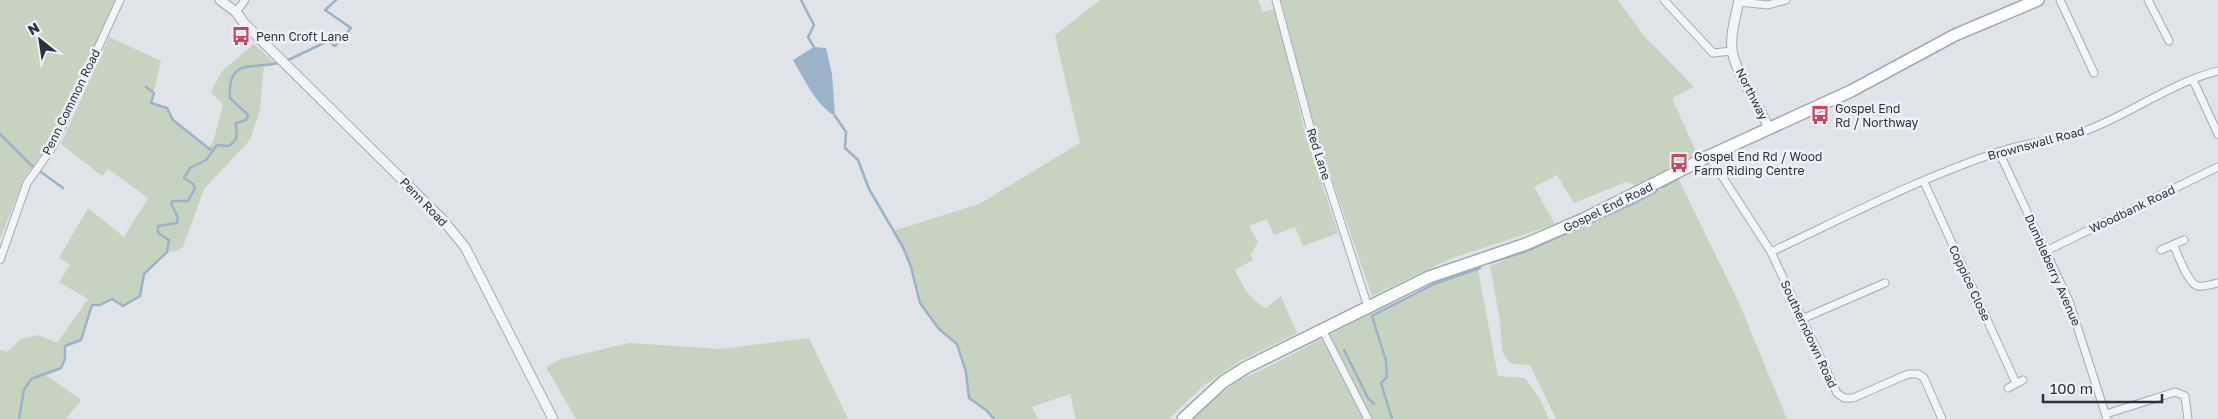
<svg xmlns="http://www.w3.org/2000/svg" width="2218" height="419" font-family="'Golos Text',sans-serif">
	<style>
		.green { fill: #c6d3c1 }
		.water { fill: #9ab3c9 }
		.lines { fill: none; stroke-linecap: round; stroke-linejoin: round }
		.stream { stroke: #9ab3c9; stroke-width: 2.5 }
		.minor-casing { stroke: #a5abb3; stroke-width: 9 }
		.tertiary-casing { stroke: #a5abb3; stroke-width: 11 }
		.primary-casing { stroke: #9fa9b4; stroke-width: 14 }
		.minor { stroke: #f2f4f7; stroke-width: 7 }
		.tertiary { stroke: #f2f4f7; stroke-width: 9 }
		.primary { stroke: #fff; stroke-width: 11 }
		.labels { text-anchor: middle; dominant-baseline: central; stroke-width: 5; stroke-linejoin: round; paint-order: stroke }
		.poi-label { font-size: 12px; fill: #283240; stroke: #eff2f6; text-anchor: start }
		.street-label { font-size: 12px; fill: #283240; stroke: #eff2f6 }
	</style>
	<rect width="100%" height="100%" fill="#e0e4e9"/>
	<!-- green -->
	<path class="green" d="M0,0H116L52,140L25,177L0,239Z
		M1100,0H1258L1263,12L1276,8L1304,129L1338,233L1303,246L1295,227L1274,235L1267,219L1249,226L1258,242L1251,254L1253,260L1235,270C1243,287 1249,299 1266,308L1281,296L1297,333L1240,361L1203,386L1169,419H1076L1070,394L1032,407L1038,419H994L986,410L969,398L966,372L957,344L939,329L920,303L911,267L893,231L979,204L1080,143L1055,35Z
		M1281,0H1618L1644,36L1694,87L1672,98L1697,154L1635,185L1626,182L1574,203L1557,175L1534,187L1555,224L1450,259L1372,296L1313,124Z
		M109,37L161,61L151,103L167,108L173,120L208,148L213,142L223,105L211,92L222,71L254,44L276,64L264,65L260,110L250,140L204,189L183,247L177,251L167,252L144,274L140,296L123,306L112,299L100,305H92L81,340L65,346V359L61,368L45,374L81,400L66,419H0V350L7,352L21,339L38,335L57,343L88,299L59,282L70,265L59,258L88,208L124,237L148,198L108,169L102,176L61,144Z
		M1678,178L1740,305L1787,419H1556L1530,365L1512,364L1507,360L1502,351L1500,321L1490,266L1537,247Z
		M1478,270L1498,376L1525,378L1540,399L1549,419H1188L1239,380L1264,369L1371,313L1458,274Z
		M809,338L848,419H576L546,367L561,359L629,343L720,349Z"/>
	<!-- water -->
	<path class="water" d="M814,47L826,48L832,74L835,116C815,104 805,80 793,60Z"/>
	<g class="lines">
		<!-- stream -->
		<path class="stream" d="M801,0L814,25L808,37L814,47
			M286,61L328,41L335,46L351,28L325,10L336,0
			M146,87L154,93L151,103L167,108L173,120L212,151
			M835,116L846,132L845,148L858,160L869,189L903,247L911,267L920,303L939,329L957,344L966,372L969,398L986,410L994,419
			M0,134L30,164L63,188
			M1663,187L1685,174
			M1489,263L1524,252L1636,202L1657,191
			M1344,350L1368,398L1374,404
			M19,419L24,390L31,379L61,368L65,359V346L81,340L92,305H100L112,299L123,306L140,296L144,274L167,252L169,240L158,233V226L177,223L178,218L171,203L173,201H188L195,188L193,184L184,178L190,168L206,160L217,145L229,146C240,137 236,136 236,123L246,120L248,115L230,98C227,55 255,71 281,62
			M1392,419L1381,383L1387,377L1386,361L1372,316L1434,284L1480,268"/>
		<!-- minor casing -->
		<g class="minor-casing">
			<path id="minor" d="M1276,0L1310,127L1368,307
				M1664,0L1713,53L1732,51
				M2060,0L2094,73
				M2148,0L2169,41
				M1739,2L1768,5L1786,0
				M236,12L245,0
				M2193,80L2218,134
				M1999,152L2069,301L2107,419
				M1709,156L1771,252L1837,393L1844,398H1853L1908,374H1918L1924,378L1942,419
				M1924,182L2016,383
				M2174,246C2178,255 2188,284 2198,286C2204,287 2212,284 2218,283
				M2161,250L2184,240
				M2046,251L2218,167
				M1771,252C1845,217 1920,178 1998,152C2028,142 2060,140 2090,129C2133,112 2173,82 2218,71
				M0,260L27,183L52,148L120,0
				M1802,319L1885,283
				M1323,331L1368,419
				M2008,388L2023,380
				M2106,414L2175,392L2185,396L2188,419"/>
		</g>
		<!-- tertiary casing -->
		<g class="tertiary-casing">
			<path id="tertiary" d="M220,0L236,12L244,23L443,220L465,247L553,419
				M1739,0C1736,16 1730,33 1732,50C1735,72 1759,107 1769,128"/>
		</g>
		<!-- primary casing -->
		<g class="primary-casing">
			<path id="primary" d="M1183,419L1223,382L1245,368L1429,277L1526,244L1584,219L1709,156L1851,91L1955,35L2038,0"/>
		</g>
		<!-- minor -->
		<use href="#minor" class="minor"/>
		<!-- tertiary -->
		<use href="#tertiary" class="tertiary"/>
		<!-- primary -->
		<use href="#primary" class="primary"/>
	</g>
	<!-- icons -->
	<defs>
		<g id="bus-bare" transform="scale(1.5)"><path d="M-5-6H5V4H4V6H2V4H-2V6H-4V4H-5ZM-3.5-4V0h7V-4ZM-3.5 1.2v1.5H-2V1.2ZM2 1.2v1.5H3.5V1.2Z" fill="#ce4561" stroke="#eff2f6" stroke-width="2.5" paint-order="stroke"/></g>
	</defs>
	<g fill-rule="evenodd">
		<use href="#bus-bare" x="241" y="36"/>
		<use href="#bus-bare" x="1820" y="115"/>
		<use href="#bus-bare" x="1679" y="163"/>
	</g>
	<g class="labels">
		<!-- poi labels -->
		<g class="poi-label">
			<text x="256" y="36">Penn Croft Lane</text>
			<text x="1835" y="108">Gospel End<tspan x="1835" dy="14">Rd / Northway</tspan></text>
			<text x="1694" y="156">Gospel End Rd / Wood<tspan x="1694" dy="14">Farm Riding Centre</tspan></text>
		</g>
		<!-- street labels -->
		<g class="street-label">
			<text transform="translate(1752 94) rotate(63)">Northway</text>
			<text transform="translate(71 102) rotate(-64)">Penn Common Road</text>
			<text transform="translate(2036 143) rotate(-15)">Brownswall Road</text>
			<text transform="translate(1319 154) rotate(72)">Red Lane</text>
			<text transform="translate(424 202) rotate(46)">Penn Road</text>
			<text transform="translate(1608 207) rotate(-26)">Gospel End Road</text>
			<text transform="translate(2132 209) rotate(-26)">Woodbank Road</text>
			<text transform="translate(2053 270) rotate(66)">Dumbleberry Avenue</text>
			<text transform="translate(1970 283) rotate(65)">Coppice Close</text>
			<text transform="translate(1809 334) rotate(65)">Southerndown Road</text>
		</g>
	</g>
	<!-- north arrow -->
	<g transform="translate(40 40) rotate(330)" stroke="#eff2f6" stroke-width="4" paint-order="stroke">
	<path d="M0-4L9 19L0 12L-9 19Z" fill="#283240"/>
	<text y="-8" font-size="14" font-weight="bold" text-anchor="middle" fill="#283240">N</text>
	</g>
	<!-- scale -->
	<path d="M2043 394v8h119v-8" fill="none" stroke="#283240" stroke-width="2.5"/>
	<text x="2050" y="394" font-size="15" fill="#283240" stroke="#eff2f6" stroke-width="4" paint-order="stroke">100 m</text>
</svg>
